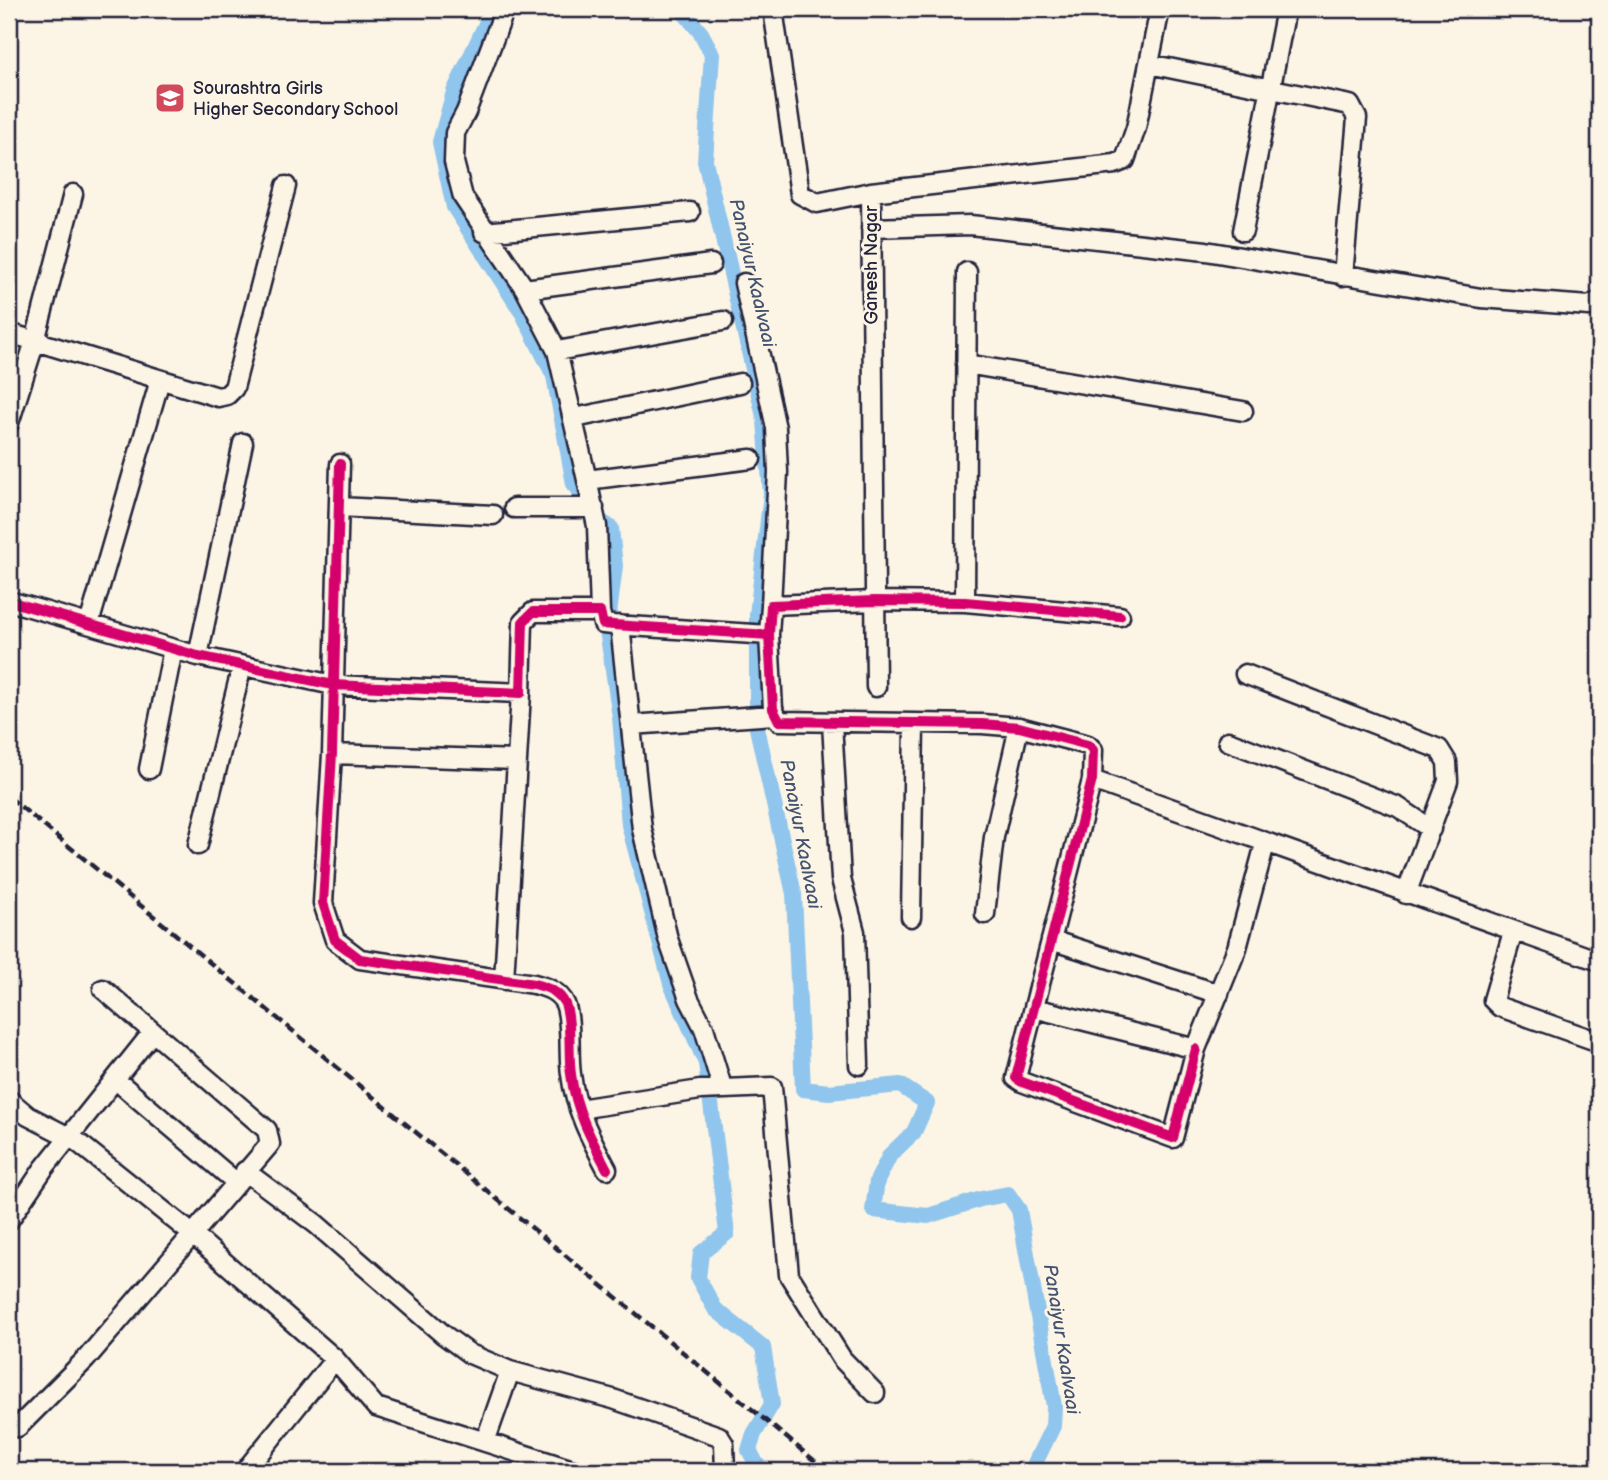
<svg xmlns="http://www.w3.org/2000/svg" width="1608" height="1480" font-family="'Balsamiq Sans',sans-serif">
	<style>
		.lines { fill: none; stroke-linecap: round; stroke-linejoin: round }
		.canal { stroke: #90c5ed; stroke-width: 16 }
		.street-casing { stroke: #22223b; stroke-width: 23 }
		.street { stroke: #fcf5e5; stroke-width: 18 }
		.rail { stroke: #22223b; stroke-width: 4.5; stroke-dasharray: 10 5; stroke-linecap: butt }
		.cycleway-casing { stroke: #fcf5e5; stroke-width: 15 }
		.cycleway { stroke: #d6006c; stroke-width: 10 }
		.labels { text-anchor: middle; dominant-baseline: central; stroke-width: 6; stroke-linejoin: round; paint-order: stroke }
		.poi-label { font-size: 18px; fill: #22223b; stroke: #fcf5e5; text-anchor: start }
		.street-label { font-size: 18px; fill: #22223b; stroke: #fcf5e5 }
		.water-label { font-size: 19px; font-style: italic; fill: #435370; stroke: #fcf5e5 }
	</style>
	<rect width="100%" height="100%" fill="#fcf5e5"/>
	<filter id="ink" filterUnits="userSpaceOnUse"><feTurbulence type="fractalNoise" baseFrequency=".0143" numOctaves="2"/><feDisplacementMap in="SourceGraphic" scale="14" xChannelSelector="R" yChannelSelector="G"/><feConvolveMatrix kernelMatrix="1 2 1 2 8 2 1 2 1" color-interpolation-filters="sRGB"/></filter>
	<g filter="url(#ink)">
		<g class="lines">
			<!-- canal -->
			<path class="canal" d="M493,9L454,92L440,142L454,207L523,314L554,376L574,484L582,496
				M681,9L701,33L712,54L705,161L765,421L771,494L757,615V728L794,894L803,1089L829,1092L900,1085L927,1103L914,1132L890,1155L877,1181L873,1210L928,1216L981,1199L1008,1194L1019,1210L1054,1406L1053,1426L1035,1463L1037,1471
				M594,517L611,528L615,566L607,630L620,717L629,825L671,984L706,1063L727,1233L701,1253L698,1278L715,1309L763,1347L772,1404L754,1434L749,1450L757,1465L766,1471"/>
			<!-- street casing -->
			<g class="street-casing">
				<path id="street" d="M505,9L466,112L455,133L454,162L463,197L525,289
					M773,9L800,194L817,203L871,192L876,687
					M1149,64L1350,105L1357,118L1343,276
					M871,192L1115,164L1125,160L1136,128L1160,9
					M871,228L970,225L1206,251L1481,298L1589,306L1599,301
					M1243,231L1286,9
					M484,232L690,212
					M744,283L776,428L778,472L771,605
					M9,333L218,397L227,395L234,388L286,186
					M557,351L525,289L711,264
					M966,364L1243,411
					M575,418L740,383
					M9,423L35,341L73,194
					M340,464L332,754L323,903L335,940L360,959L534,984C546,987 559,991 565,1004C572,1021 568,1055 571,1074C575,1109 591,1139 607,1169
					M587,480L557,351L723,321
					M339,507L493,515
					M514,508H594
					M9,601L198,656L333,685L521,693L523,622L533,612H600L603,624L614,625L769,635L771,605L874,601L965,602L1120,616
					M965,602L967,272
					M600,612L597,526L587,480L751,459
					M89,624L160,380
					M620,625L642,829L668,939L689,999L704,1028L722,1087
					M769,635L773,709L779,721L982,724L1019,727L1088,745L1093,750L1092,780L1016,1078L1022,1082L1173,1138L1196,1049
					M198,656L243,443
					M1245,674L1439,749L1447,762L1448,781L1406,894
					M832,723L841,879L855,932L859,1065
					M631,725L774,715
					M1228,741L1398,807L1431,829
					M332,754L517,760
					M149,769L173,649
					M1092,780L1599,961
					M198,845L242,666
					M985,914L994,837L1019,727
					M911,917L914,723
					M1513,932L1493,1000L1500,1007L1599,1042
					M1051,940L1219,994
					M504,980L521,693
					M1034,1008L1196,1049L1237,948L1265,844
					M116,1080L237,1183
					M9,1100L28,1116L75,1140L191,1233L335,1359L376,1407L576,1471
					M579,1109L700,1090L772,1087L789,1275L842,1359L875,1393
					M245,1171L316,1224L444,1335L470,1354L510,1371L485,1442
					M9,1220L44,1168L152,1033
					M510,1371L613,1399L719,1436L724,1444L725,1471
					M9,1428L18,1427L86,1359L270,1144L267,1130L103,989
					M245,1471L335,1359"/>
			</g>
			<!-- street -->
			<use href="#street" class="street"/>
			<!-- rail -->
			<path class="rail" d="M9,797L827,1471"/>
			<!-- cycleway casing -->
			<g class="cycleway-casing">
				<path id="cycleway" d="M340,464L332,754L323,903L335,940L360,959L534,984C546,987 559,991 565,1004C572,1021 568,1055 571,1074C575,1109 591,1139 607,1169
					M9,601L198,656L333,685L521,693L523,622L533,612H600L603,624L614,625L769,635L771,605L874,601L965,602L1120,616
					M769,635L773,709L779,721L982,724L1019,727L1088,745L1093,750L1092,780L1016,1078L1022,1082L1173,1138L1196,1049"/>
			</g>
			<!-- cycleway -->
			<use href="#cycleway" class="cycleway"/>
		</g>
	</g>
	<!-- icons -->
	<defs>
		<g id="school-square" transform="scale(1.575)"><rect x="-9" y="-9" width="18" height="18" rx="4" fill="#d1495b" stroke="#fcf5e5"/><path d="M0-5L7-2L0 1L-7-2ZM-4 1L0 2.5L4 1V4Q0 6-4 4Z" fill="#fff"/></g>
	</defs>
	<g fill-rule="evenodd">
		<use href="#school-square" x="170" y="98"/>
	</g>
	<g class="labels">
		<!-- poi labels -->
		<g class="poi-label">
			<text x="193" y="88">Sourashtra Girls<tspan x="193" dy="21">Higher Secondary School</tspan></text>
		</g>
		<!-- street labels -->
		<g class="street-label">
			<text transform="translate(871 265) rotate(-90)">Ganesh Nagar</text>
		</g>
		<!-- water labels -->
		<g class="water-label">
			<text transform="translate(752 273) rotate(77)">Panaiyur Kaalvaai</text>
			<text transform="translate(800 834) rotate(79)">Panaiyur Kaalvaai</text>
			<text transform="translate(1061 1339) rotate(81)">Panaiyur Kaalvaai</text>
		</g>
	</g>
	<!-- margin -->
	<rect width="1608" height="1480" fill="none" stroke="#fcf5e5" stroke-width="35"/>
	<rect x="18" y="18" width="1573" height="1445" fill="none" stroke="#22223b" stroke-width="2.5" filter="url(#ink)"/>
</svg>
